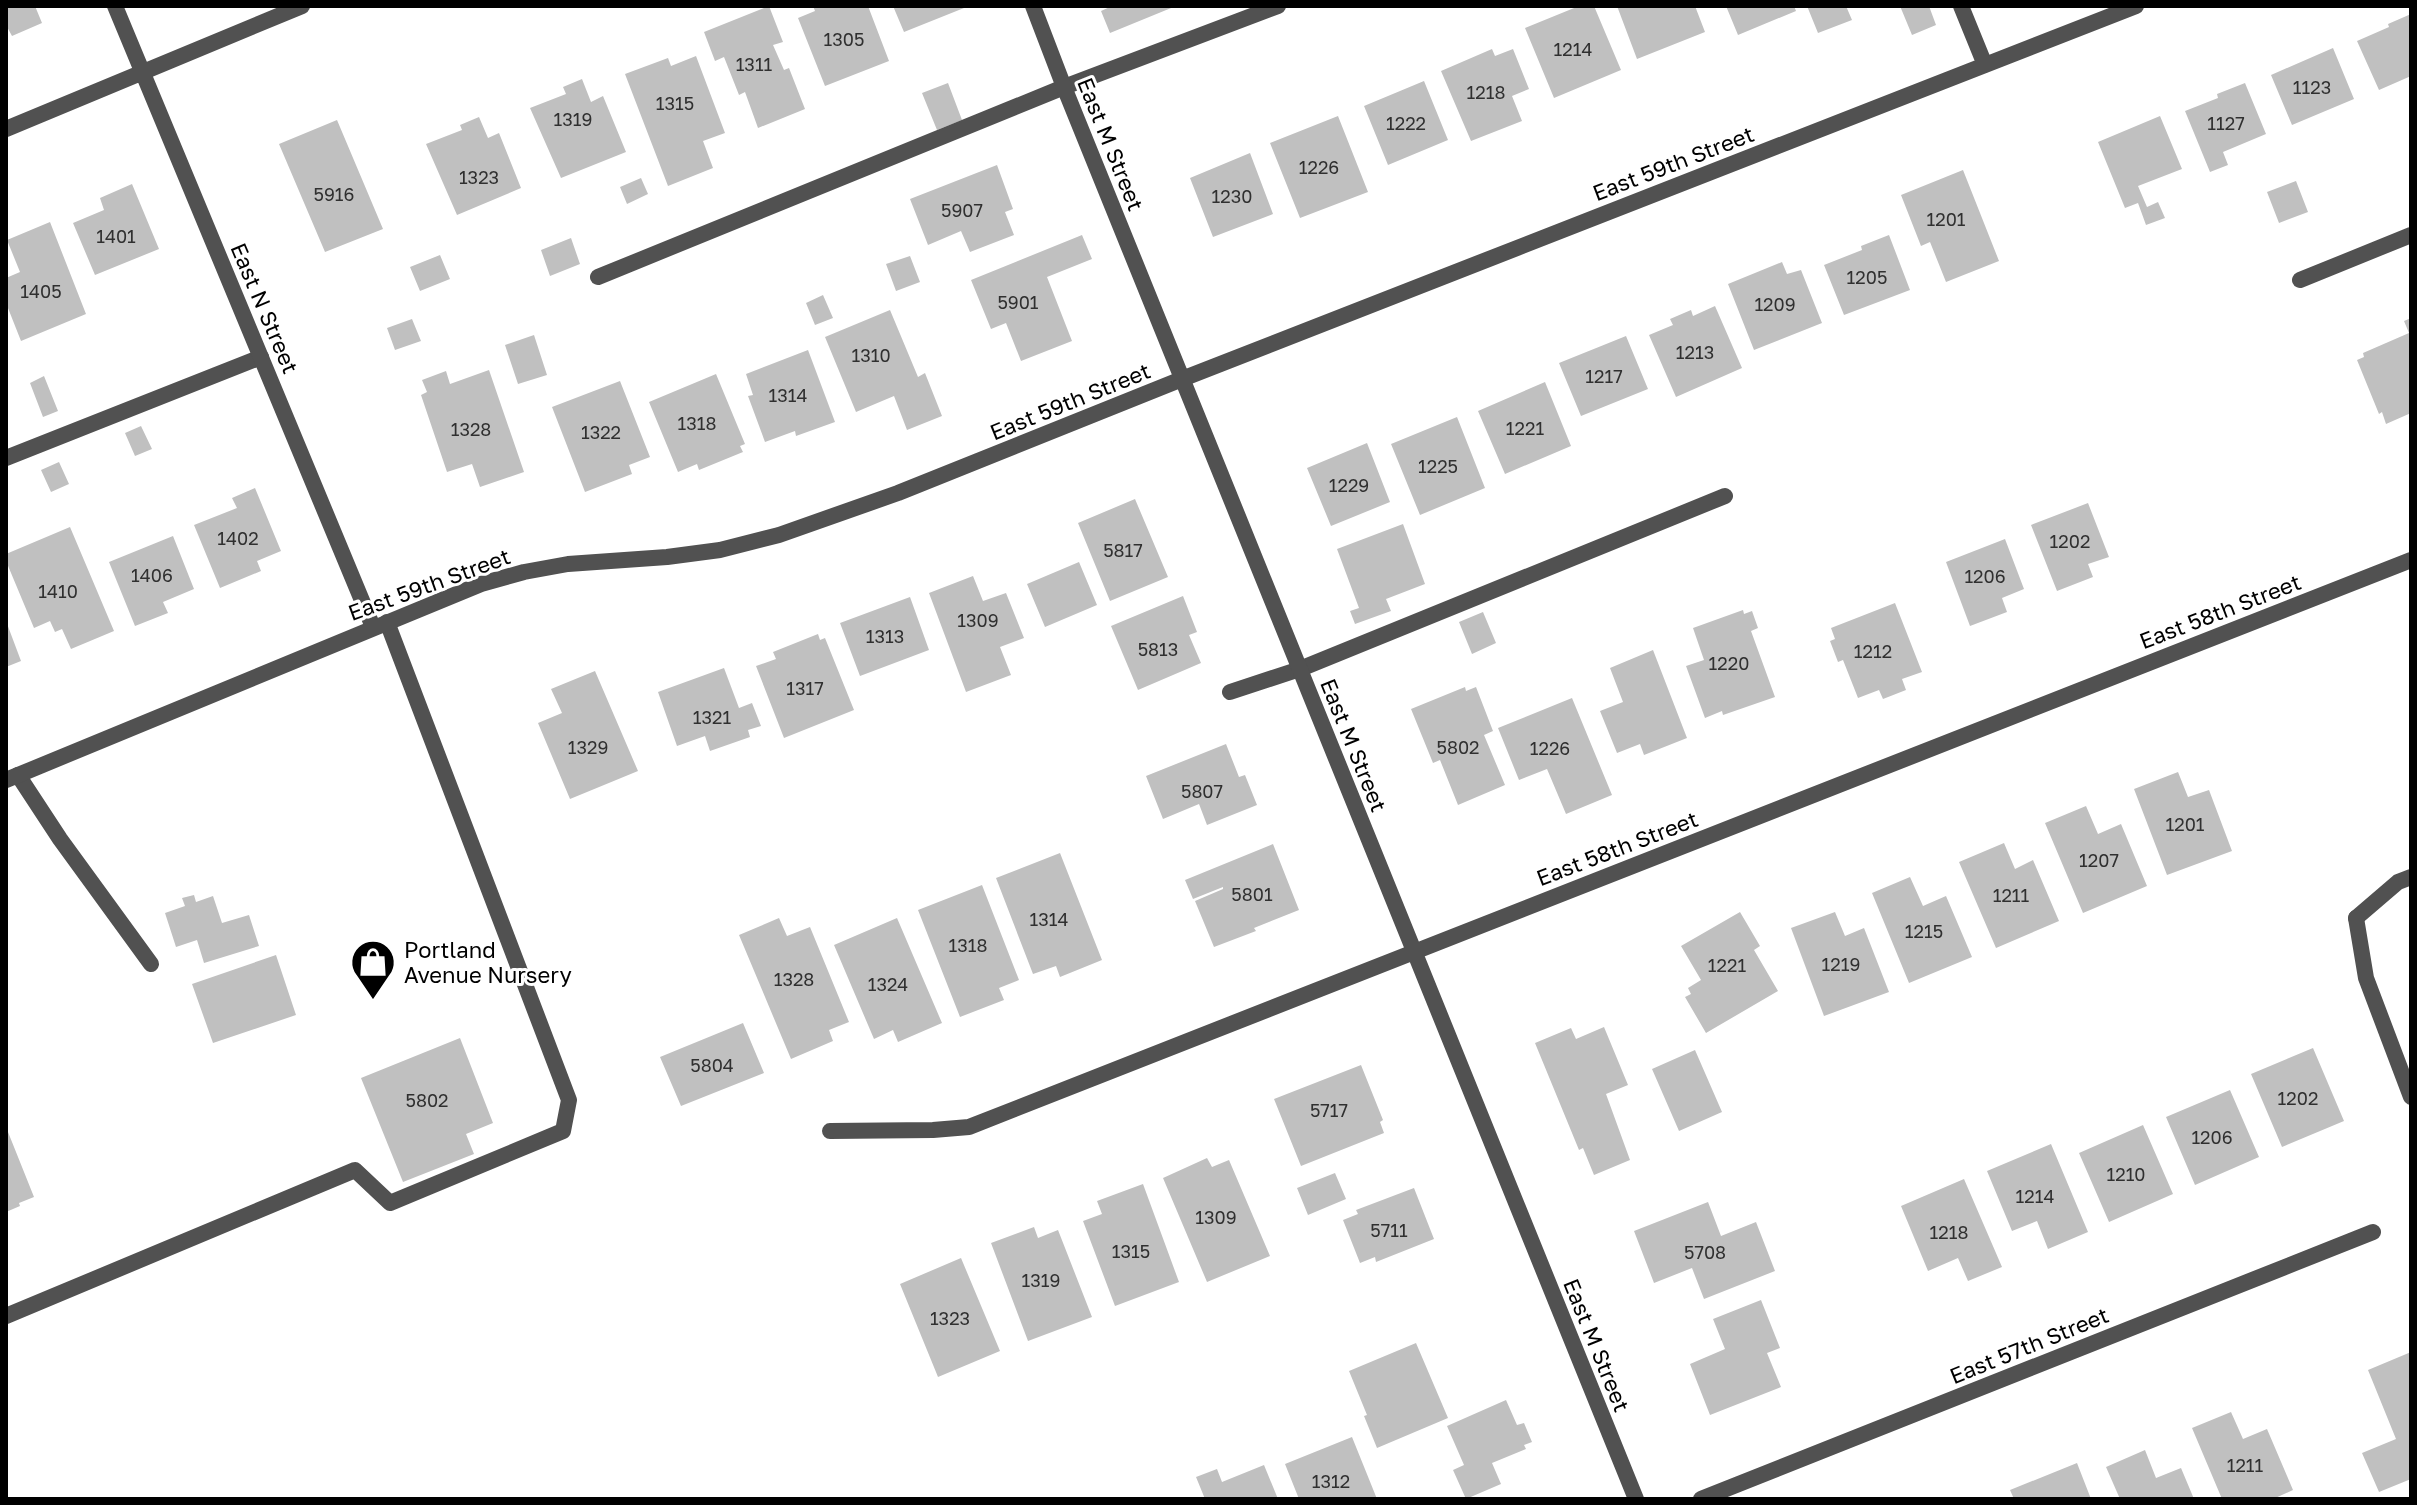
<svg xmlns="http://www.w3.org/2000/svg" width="2417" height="1505" font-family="'Golos Text',sans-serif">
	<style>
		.building { fill: #c0c0c0 }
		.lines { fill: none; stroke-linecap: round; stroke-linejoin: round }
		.lane { stroke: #515151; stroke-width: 16 }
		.street { stroke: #515151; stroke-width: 16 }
		.labels { text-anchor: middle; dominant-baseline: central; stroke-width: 6; stroke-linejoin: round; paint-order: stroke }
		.number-label { font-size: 18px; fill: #303030 }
		.street-label { font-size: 22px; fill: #000; stroke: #fff }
		.poi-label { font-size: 22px; fill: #000; stroke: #fff; text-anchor: start }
	</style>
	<rect width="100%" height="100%" fill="#fff"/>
	<!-- building -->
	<path class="building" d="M6,6H35L42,23L12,36L6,25Z
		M769,6L783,42L773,45L784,70L789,68L805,109L758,128L745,92L739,95L724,57L715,61L704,32Z
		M813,6H868L889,61L825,86L798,18L815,11Z
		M893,6H969L904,32Z
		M1112,6H1176L1110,33L1101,11Z
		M1579,6H1594L1621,70L1554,98L1525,28Z
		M1617,6H1695L1705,32L1637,59Z
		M1726,6H1794L1796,11L1738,35Z
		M1807,6H1846L1852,20L1818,33Z
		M1900,6H1929L1936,25L1912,35Z
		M2411,14V76L2379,90L2357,41L2389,27L2388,24Z
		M2333,48L2354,99L2292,125L2271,75Z
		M1492,49L1495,56L1513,49L1529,89L1512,96L1522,121L1471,141L1441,71Z
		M696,56L725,133L703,141L713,168L668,186L625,74L668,58L671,66Z
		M582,79L591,102L603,96L626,152L561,178L530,108L566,94L563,87Z
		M1424,81L1448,140L1388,165L1364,106Z
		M948,83L962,120L937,130L922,93Z
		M2245,83L2266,134L2223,152L2228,165L2210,172L2185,111L2218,98L2217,94Z
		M1338,116L1368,192L1300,218L1270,143Z
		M2160,116L2182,169L2138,186L2147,207L2158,202L2165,218L2146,225L2138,203L2125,208L2098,142Z
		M479,117L488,138L499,133L521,188L457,215L426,144L462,130L460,125Z
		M337,120L383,229L325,252L279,144Z
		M1250,153L1273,214L1213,237L1190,178Z
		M997,165L1013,209L1005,212L1014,235L970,252L961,231L928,245L910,199Z
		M1963,170L1999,261L1946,282L1930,242L1921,246L1901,195Z
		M641,178L648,194L627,204L620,187Z
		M2296,181L2308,212L2279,223L2267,192Z
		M132,184L159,249L95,275L73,223L104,210L100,198Z
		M50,222L86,314L21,341L6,303V278L20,272L7,240Z
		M1082,235L1092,259L1047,277L1072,341L1021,361L1006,323L991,329L971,280Z
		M1889,235L1910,290L1844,315L1824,265L1862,250L1861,246Z
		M571,238L580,264L550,276L541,250Z
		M440,255L450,279L420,291L410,267Z
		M910,256L920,282L896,291L886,264Z
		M1782,262L1787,274L1801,270L1822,323L1754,350L1728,284Z
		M823,295L833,318L815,325L806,303Z
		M1715,306L1742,368L1676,397L1649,335L1673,325L1670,319L1691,310L1693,316Z
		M890,310L918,377L925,373L942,416L907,430L894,396L856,412L825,337Z
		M2411,318V413L2386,424L2382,412L2379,414L2357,360L2364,357L2363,353L2409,333L2404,321Z
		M412,319L421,341L395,350L387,328Z
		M534,335L547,375L518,384L505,345Z
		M1626,336L1648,389L1581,416L1559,363Z
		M808,350L835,422L796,436L795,431L765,442L748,396L753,395L746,374Z
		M489,370L524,472L480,487L472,464L447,472L421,395L427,392L422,380L446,371L450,384Z
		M716,374L745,444L740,446L743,452L699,470L697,464L678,472L649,402Z
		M44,376L58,411L43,417L30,383Z
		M620,381L650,457L629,465L632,474L585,492L552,407Z
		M1545,382L1571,446L1505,474L1478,411Z
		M1457,417L1485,488L1420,515L1391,444Z
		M141,426L152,449L135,456L125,433Z
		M1367,443L1390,502L1331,526L1307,468Z
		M59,462L69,484L51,492L41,470Z
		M255,488L281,551L257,561L261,571L220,588L194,525L237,508L232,498Z
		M1135,499L1168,577L1110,601L1078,523Z
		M2088,503L2109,557L2088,564L2093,577L2057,591L2031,525Z
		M1403,524L1425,584L1386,599L1391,611L1355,624L1350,611L1359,608L1337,549Z
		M70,527L114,631L71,649L62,629L55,632L50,621L34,628L6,561V554Z
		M173,536L194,589L163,602L168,613L135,626L109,562Z
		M2005,539L2024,589L2002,598L2007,612L1970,626L1946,562Z
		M1079,562L1097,605L1045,627L1027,584Z
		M973,576L983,601L1006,593L1024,638L1000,647L1011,675L966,692L929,593Z
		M1183,596L1197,632L1189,635L1201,663L1138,690L1111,626Z
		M910,597L929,650L860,676L840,623Z
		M1895,603L1922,672L1902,679L1906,690L1883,699L1879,690L1858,698L1843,660L1838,662L1830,641L1835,639L1831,628Z
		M1743,610L1744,614L1752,611L1758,628L1751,631L1775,697L1723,715L1722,711L1705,718L1686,666L1704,660L1693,628Z
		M1483,612L1496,643L1472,654L1459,622Z
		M6,621L21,661L6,667Z
		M818,634L820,640L825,638L854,710L784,738L756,666L776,659L773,652Z
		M1653,650L1687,738L1644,755L1640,744L1617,753L1600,711L1623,702L1610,668Z
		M724,668L739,708L752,703L761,726L748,730L750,737L710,751L705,736L677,746L658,692Z
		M595,671L638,771L570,799L538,723L562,713L551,689Z
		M1465,687L1466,691L1476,687L1493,731L1484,735L1505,785L1458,805L1440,760L1433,763L1411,709Z
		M1572,698L1612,795L1566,814L1547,769L1519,780L1498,728Z
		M1226,744L1239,777L1245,775L1257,805L1207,825L1199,804L1163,819L1146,776Z
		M2178,772L2188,797L2209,790L2232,851L2167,875L2134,789Z
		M2086,806L2098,834L2121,824L2147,886L2083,913L2045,823Z
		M2004,843L2015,869L2033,860L2059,921L1996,948L1959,862Z
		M1273,844L1299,910L1254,928L1256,931L1214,947L1195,901L1223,889V887L1193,899L1185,880Z
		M1060,853L1102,960L1060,977L1056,966L1033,974L996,878Z
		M1910,877L1923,906L1946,896L1972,957L1909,983L1872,893Z
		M982,885L1019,980L999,988L1004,1000L960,1017L918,910Z
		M194,895L196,902L213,896L222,923L249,915L259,946L204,963L197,940L176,947L165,913L185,906L182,898Z
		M1740,912L1760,946L1754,950L1778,991L1706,1033L1685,997L1691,994L1688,988L1701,980L1681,946Z
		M1835,912L1845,936L1864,928L1889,992L1824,1016L1791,928Z
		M779,918L787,936L810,927L849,1022L829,1030L833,1041L791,1059L739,935Z
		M897,918L942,1023L898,1042L893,1030L874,1039L834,945Z
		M276,955L296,1015L213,1043L192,984Z
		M743,1023L764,1073L681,1106L660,1057Z
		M1604,1027L1628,1085L1606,1094L1630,1160L1594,1175L1583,1148L1579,1150L1535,1043L1571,1028L1576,1039Z
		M460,1038L493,1123L466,1134L474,1154L403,1182L361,1078Z
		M2313,1048L2344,1121L2282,1147L2251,1074Z
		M1695,1050L1722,1112L1679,1131L1652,1069Z
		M1361,1065L1383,1120L1380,1122L1384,1133L1301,1166L1274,1099Z
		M2230,1090L2259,1157L2195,1185L2166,1117Z
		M2143,1125L2173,1194L2109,1222L2079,1153Z
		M6,1127L34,1197L19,1203L20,1206L6,1212Z
		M2051,1144L2088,1232L2048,1249L2037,1221L2012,1231L1987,1171Z
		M1207,1158L1212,1167L1229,1160L1270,1256L1207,1282L1163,1178Z
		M1335,1173L1346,1199L1308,1215L1297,1188Z
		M1964,1179L2002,1267L1968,1281L1958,1258L1928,1271L1901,1206Z
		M1143,1184L1179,1282L1115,1306L1083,1221L1102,1214L1097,1201Z
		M1414,1188L1434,1239L1376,1262L1375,1257L1360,1263L1343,1220L1358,1214L1356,1210Z
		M1708,1202L1721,1236L1756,1222L1775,1271L1704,1299L1692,1268L1654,1283L1634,1231Z
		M1034,1227L1038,1238L1058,1230L1092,1317L1028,1341L991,1243Z
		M961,1258L1000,1351L938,1377L900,1284Z
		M1761,1300L1780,1348L1767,1353L1781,1387L1710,1415L1690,1364L1725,1349L1713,1319Z
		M1416,1343L1448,1418L1377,1448L1364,1416L1367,1415L1349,1371Z
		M2411,1352V1479L2379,1492L2362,1453L2396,1439L2368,1370Z
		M1506,1400L1517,1425L1524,1423L1532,1442L1524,1445L1526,1449L1492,1463L1501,1484L1466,1499L1453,1470L1464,1465L1447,1426Z
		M2231,1412L2243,1439L2267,1429L2293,1490L2273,1499H2222L2192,1428Z
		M1352,1437L1377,1499H1299L1285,1464Z
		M2145,1450L2156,1478L2181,1468L2194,1499H2120L2106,1467Z
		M2077,1463L2091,1499H2014L2010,1490Z
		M1264,1465L1278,1499H1205L1196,1477L1217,1469L1222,1482Z"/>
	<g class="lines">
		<!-- lane -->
		<path class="lane" d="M598,277L1064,87L1278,6
			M2300,280L2411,235
			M6,458L261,357
			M1230,692L1300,669L1725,496
			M18,775L60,839L151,964
			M2356,918L2398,882L2411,877
			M6,1316L355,1170L390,1203L563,1131L569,1100L387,622"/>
		<!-- street -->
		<path class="street" d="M115,6L373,627
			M1033,6L1064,87L1636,1499
			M1961,6L1985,65
			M6,129L302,6
			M6,780L481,584L524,572L568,564L667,557L720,550L779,535L898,493L1182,379L2136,6
			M2356,918L2366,978L2411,1097
			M830,1131L933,1130L969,1127L2411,560
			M1701,1499L2373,1232"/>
	</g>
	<!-- icons -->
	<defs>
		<g id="shop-pin" transform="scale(2.3)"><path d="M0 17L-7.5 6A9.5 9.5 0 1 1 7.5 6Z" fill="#000" stroke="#fff"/><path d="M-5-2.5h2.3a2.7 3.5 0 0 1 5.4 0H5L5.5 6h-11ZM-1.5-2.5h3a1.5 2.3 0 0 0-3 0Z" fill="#fff"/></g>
	</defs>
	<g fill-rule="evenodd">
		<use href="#shop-pin" x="373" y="962"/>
	</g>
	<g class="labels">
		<!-- number labels -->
		<g class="number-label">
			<text x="844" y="39">1305</text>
			<text x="1573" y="49">1214</text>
			<text x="754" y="64">1311</text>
			<text x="2312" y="87">1123</text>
			<text x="1486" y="92">1218</text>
			<text x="675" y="103">1315</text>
			<text x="573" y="119">1319</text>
			<text x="1406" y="123">1222</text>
			<text x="2226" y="123">1127</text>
			<text x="1319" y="167">1226</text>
			<text x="479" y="177">1323</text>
			<text x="334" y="194">5916</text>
			<text x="1232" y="196">1230</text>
			<text x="962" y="210">5907</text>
			<text x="1946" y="219">1201</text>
			<text x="116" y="236">1401</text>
			<text x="1867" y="277">1205</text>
			<text x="41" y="291">1405</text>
			<text x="1018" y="302">5901</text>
			<text x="1775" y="304">1209</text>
			<text x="1695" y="352">1213</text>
			<text x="871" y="355">1310</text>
			<text x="1604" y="376">1217</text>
			<text x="788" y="395">1314</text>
			<text x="697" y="423">1318</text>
			<text x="1525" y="428">1221</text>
			<text x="471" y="429">1328</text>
			<text x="601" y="432">1322</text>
			<text x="1438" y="466">1225</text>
			<text x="1349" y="485">1229</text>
			<text x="238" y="538">1402</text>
			<text x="2070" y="541">1202</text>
			<text x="1123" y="550">5817</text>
			<text x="152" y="575">1406</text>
			<text x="1985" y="576">1206</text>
			<text x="58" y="591">1410</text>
			<text x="978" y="620">1309</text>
			<text x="885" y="636">1313</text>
			<text x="1158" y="649">5813</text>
			<text x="1873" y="651">1212</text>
			<text x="1729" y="663">1220</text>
			<text x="805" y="688">1317</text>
			<text x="712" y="717">1321</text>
			<text x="588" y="747">1329</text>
			<text x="1458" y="747">5802</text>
			<text x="1550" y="748">1226</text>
			<text x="1202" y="791">5807</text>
			<text x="2185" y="824">1201</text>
			<text x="2099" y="860">1207</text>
			<text x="1252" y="894">5801</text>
			<text x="2011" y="895">1211</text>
			<text x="1049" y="919">1314</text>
			<text x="1924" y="931">1215</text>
			<text x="968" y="945">1318</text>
			<text x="1841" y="964">1219</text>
			<text x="1727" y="965">1221</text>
			<text x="794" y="979">1328</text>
			<text x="888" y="984">1324</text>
			<text x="712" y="1065">5804</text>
			<text x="2298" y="1098">1202</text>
			<text x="427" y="1100">5802</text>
			<text x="1329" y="1110">5717</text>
			<text x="2212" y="1137">1206</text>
			<text x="2126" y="1174">1210</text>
			<text x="2035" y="1196">1214</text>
			<text x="1216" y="1217">1309</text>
			<text x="1389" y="1230">5711</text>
			<text x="1949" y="1232">1218</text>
			<text x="1131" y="1251">1315</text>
			<text x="1705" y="1252">5708</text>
			<text x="1041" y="1280">1319</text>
			<text x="950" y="1318">1323</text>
			<text x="2245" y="1465">1211</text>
			<text x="1331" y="1481">1312</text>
		</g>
		<!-- street labels -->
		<g class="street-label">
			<text transform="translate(1111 144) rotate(68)">East M Street</text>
			<text transform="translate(1673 163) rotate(-21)">East 59th Street</text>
			<text transform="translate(265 308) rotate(67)">East N Street</text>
			<text transform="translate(1070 401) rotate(-22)">East 59th Street</text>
			<text transform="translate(429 584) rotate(-20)">East 59th Street</text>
			<text transform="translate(2220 611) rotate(-21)">East 58th Street</text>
			<text transform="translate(1354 745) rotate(68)">East M Street</text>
			<text transform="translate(1617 848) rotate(-21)">East 58th Street</text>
			<text transform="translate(1597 1345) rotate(68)">East M Street</text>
			<text transform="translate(2029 1345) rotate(-22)">East 57th Street</text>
		</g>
		<!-- poi labels -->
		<g class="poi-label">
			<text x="404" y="949">Portland<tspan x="404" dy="25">Avenue Nursery</tspan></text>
		</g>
	</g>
	<!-- border -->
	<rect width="2417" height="1505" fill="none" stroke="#000000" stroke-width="16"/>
</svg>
